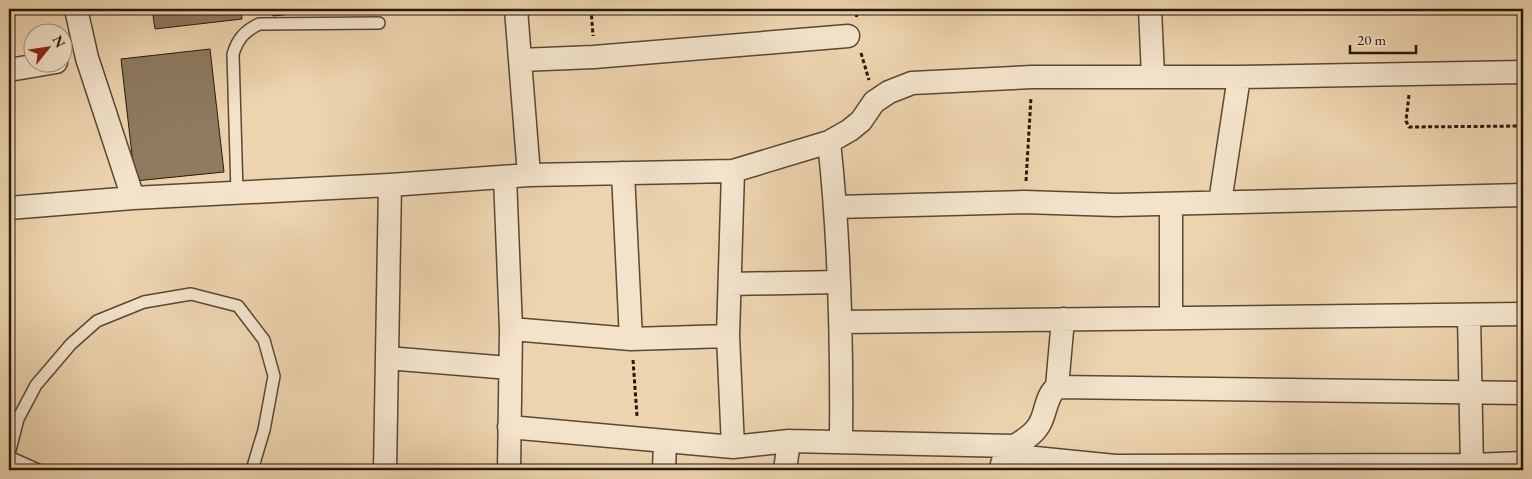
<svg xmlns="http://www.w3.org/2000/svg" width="1532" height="479" font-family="'EB Garamond',serif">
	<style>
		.building { fill: #8e7b60; stroke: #271a0b }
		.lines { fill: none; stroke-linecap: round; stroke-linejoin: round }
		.service-casing { stroke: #584834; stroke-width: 14 }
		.minor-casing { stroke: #584834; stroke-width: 25 }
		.path { stroke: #271a0b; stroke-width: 3; stroke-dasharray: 4 2.5; stroke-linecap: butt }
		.service { stroke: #f3e3cb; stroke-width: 11 }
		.minor { stroke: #f3e3cb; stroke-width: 22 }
	</style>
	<rect width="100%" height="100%" fill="#edd4af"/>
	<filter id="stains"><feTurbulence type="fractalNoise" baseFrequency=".004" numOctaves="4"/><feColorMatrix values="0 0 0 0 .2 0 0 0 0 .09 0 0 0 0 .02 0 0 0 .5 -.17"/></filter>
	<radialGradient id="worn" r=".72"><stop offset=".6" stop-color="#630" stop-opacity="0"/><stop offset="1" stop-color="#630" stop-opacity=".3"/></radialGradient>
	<!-- building -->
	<path class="building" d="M152,9H241L242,19L155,29Z
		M272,9H341L273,16Z
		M210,49L224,172L135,181L121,59Z"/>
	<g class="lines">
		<!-- service casing -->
		<g class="service-casing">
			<path id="service" d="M237,192L233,54C238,38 245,31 259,24L379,23
				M9,454L18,419L36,385L71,344L97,321L144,302L191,294L238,306L264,340L274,376L264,430L252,470
				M9,457L38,470"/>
		</g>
		<!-- minor casing -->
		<g class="minor-casing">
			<path id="minor" d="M516,9L529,175
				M1150,9L1153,76
				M520,60L594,57L848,36
				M9,70L56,62
				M829,142C840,242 842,342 841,442
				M733,171L728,336L733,447
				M623,173L631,339
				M505,177L511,329L509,470
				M133,198L390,185L529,175L733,171L829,142L850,130L861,121L874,102L889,92L912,83L1032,77H1239L1523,72
				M1220,202L1239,77
				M1171,204V318
				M836,207L1024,202L1116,205L1523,195
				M9,208L133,198L87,58L76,9
				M730,284L838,282
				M1469,315L1472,470
				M842,322L1523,314
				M511,329L631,339L728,336
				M387,358L510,368
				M1057,387L1063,319
				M509,427L733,447L789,441L1013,446
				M1005,455L1115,466L1472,465L1523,463
				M385,470L390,185
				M664,470L665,442
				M785,470L789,441
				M1001,470C1004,443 1024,446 1037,428C1047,416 1044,397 1057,387L1523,393"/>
		</g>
		<!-- path -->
		<path class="path" d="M591,9L593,36
			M856,17L859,9
			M861,53L869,80
			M1409,95L1406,121L1409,127L1523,126
			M1026,181L1031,97
			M633,360L637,416"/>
		<!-- service -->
		<use href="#service" class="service"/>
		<!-- minor -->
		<use href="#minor" class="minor"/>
	</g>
	<!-- margin -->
	<rect width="1532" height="479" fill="none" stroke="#edd4af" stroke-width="30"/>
	<rect x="10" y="10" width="1512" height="459" fill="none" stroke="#271a0b" stroke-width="2.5"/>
	<rect x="15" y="15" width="1502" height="449" fill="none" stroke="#271a0b"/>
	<!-- north arrow -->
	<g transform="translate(48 48) rotate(60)"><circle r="24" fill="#f3e3cb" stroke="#a1937e"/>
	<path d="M0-4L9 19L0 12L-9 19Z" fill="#8f2418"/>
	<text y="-8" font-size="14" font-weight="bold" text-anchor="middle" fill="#271a0b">N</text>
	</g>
	<!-- scale -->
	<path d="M1350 45v8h66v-8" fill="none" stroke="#271a0b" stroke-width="2.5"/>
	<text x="1357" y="45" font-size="15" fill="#271a0b" stroke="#f3e3cb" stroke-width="4" paint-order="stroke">20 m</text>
	<rect width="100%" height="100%" filter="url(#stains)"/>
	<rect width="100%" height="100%" fill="url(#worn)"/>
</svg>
